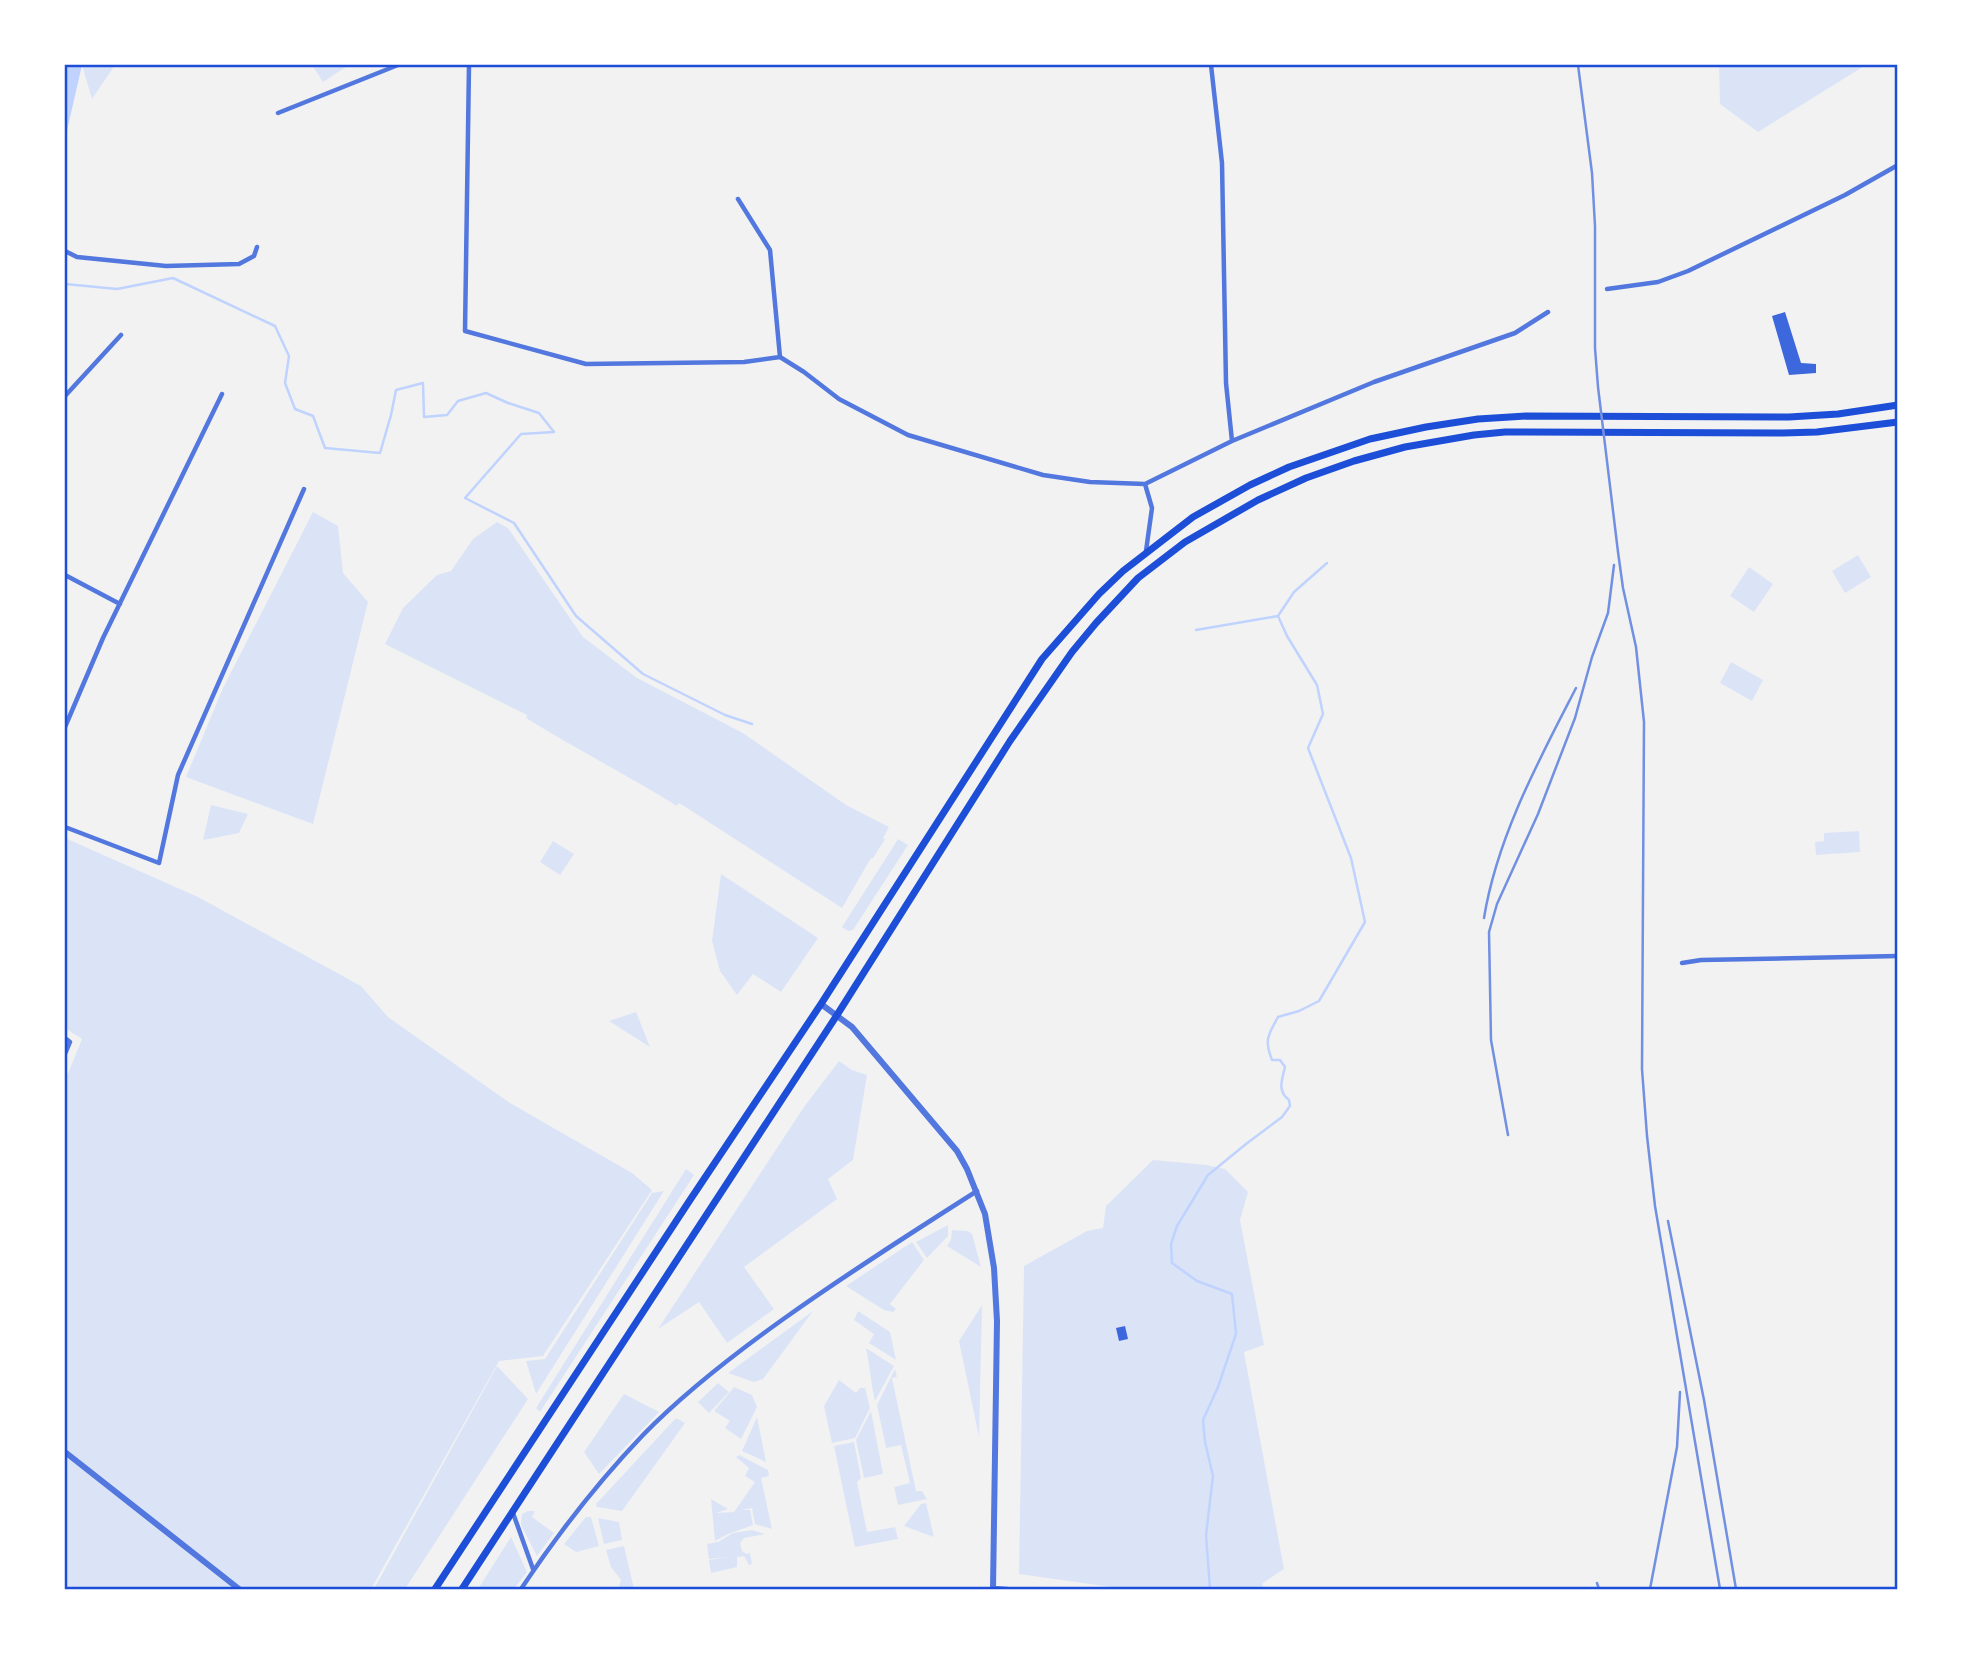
<svg xmlns="http://www.w3.org/2000/svg" width="1963" height="1654" font-family="'Libre Baskerville',serif">
	<style>
		.green { fill: #dbe4f7 }
		.water { fill: #bfd3fe }
		.lines { fill: none; stroke-linecap: round; stroke-linejoin: round }
		.stream { stroke: #bfd3fe; stroke-width: 2.5 }
		.building { fill: #3d67dc }
		.minor { stroke: #5277de; stroke-width: 4.5 }
		.tertiary { stroke: #5277de; stroke-width: 6 }
		.primary { stroke: #1d4ed8; stroke-width: 7 }
		.rail { stroke: #7290e2; stroke-width: 2.5 }
		.neatline { fill: none; stroke: #1d4ed8; stroke-width: 2.5 }
	</style>
	<rect width="100%" height="100%" fill="#f2f2f2"/>
	<!-- green -->
	<path class="green" d="M82,65H115L92,99Z
		M312,65H349L323,82Z
		M1719,65H1866L1758,132L1720,104Z
		M313,512L338,526L343,573L368,602L313,824L186,777L223,688Z
		M497,522L508,528L583,637L637,678L743,733L846,805L889,827L883,838L885,839L873,858H871L842,908L687,808L679,803L677,806C627,775 576,749 526,718L527,715L385,644L403,608L437,575L451,571L473,539Z
		M1858,555L1871,577L1845,593L1832,571Z
		M1749,567L1773,584L1754,612L1730,596Z
		M1731,662L1763,680L1752,701L1720,683Z
		M211,805L248,814L239,833L203,840Z
		M1859,831L1860,852L1816,855L1815,842L1824,841V833Z
		M65,838L198,897L361,986L388,1017L510,1103L632,1173L652,1190L543,1356L499,1361L371,1589H65V1081L82,1039L65,1028Z
		M898,839L908,845L853,930L848,931L842,927Z
		M553,841L574,854L560,875L540,862Z
		M721,874L818,938L781,992L753,974L737,995L720,971L712,941Z
		M636,1012L650,1047L609,1021Z
		M839,1061L852,1070L867,1075L853,1160L828,1179L837,1199L744,1267L774,1309L727,1343L699,1302L658,1329L804,1107Z
		M1153,1160L1207,1165L1225,1169L1248,1192L1240,1220L1264,1345L1244,1352L1284,1569L1263,1583L1262,1589H1125L1019,1574L1024,1266L1087,1231L1103,1228L1106,1206Z
		M686,1169L694,1175L540,1412L536,1408Z
		M664,1191L536,1394L526,1361L545,1359L652,1193Z
		M948,1225V1236L927,1258L916,1242Z
		M952,1230L968,1231L972,1234L981,1267L947,1246L951,1240Z
		M912,1242L924,1260L890,1304L896,1309L893,1312L884,1310L846,1286Z
		M982,1305L979,1437L959,1341Z
		M813,1311L763,1379L754,1382L728,1373Z
		M858,1311L890,1332L896,1360L869,1343L874,1334L854,1320Z
		M866,1348L894,1366L875,1401C871,1384 870,1367 866,1348Z
		M497,1366L528,1399L405,1589H374Z
		M895,1369L897,1377L892,1378L916,1491H922L927,1499L898,1505L894,1487L910,1483L901,1445L886,1448L877,1405Z
		M839,1380L856,1393L860,1388H865L870,1408L855,1438L832,1443L824,1406Z
		M718,1383L729,1392L709,1413L698,1402Z
		M734,1387L752,1395L757,1407L741,1439L725,1428L730,1421L714,1411Z
		M624,1394L659,1412L599,1474L584,1452Z
		M871,1411L883,1474L864,1478L856,1440Z
		M757,1417L766,1462L742,1451Z
		M676,1418L685,1423L622,1511L597,1507L596,1504Z
		M854,1442L861,1478L857,1482L867,1532L895,1527L898,1539L855,1547L834,1446Z
		M739,1455L768,1470L769,1476L761,1478L772,1529L755,1524L752,1508L741,1510H750L753,1525L728,1534L715,1541L711,1499L728,1509L716,1513L734,1512L755,1482L745,1476L749,1468L736,1457Z
		M926,1503L934,1537L904,1526L921,1504Z
		M528,1511H535L532,1517L554,1533L537,1556L521,1525L522,1514Z
		M586,1517H591L599,1546L576,1552L564,1544Z
		M598,1518L619,1522L622,1540L604,1544Z
		M752,1530L765,1534L744,1538L740,1543L742,1551L746,1554L750,1553L752,1564L749,1565L744,1556L737,1557V1567L711,1573L709,1560L730,1557L709,1559L707,1544L718,1542L733,1533Z
		M511,1537L527,1572L514,1589H478Z
		M624,1546L634,1589H618L621,1580L611,1567L606,1550Z"/>
	<!-- water -->
	<path class="water" d="M65,65H82L65,139Z"/>
	<g class="lines">
		<!-- stream -->
		<path class="stream" d="M65,284L117,289L173,278L275,326L289,356L285,383L295,409L313,416L325,448L380,453L391,415L396,390L423,383L424,417L447,415L458,401L486,393L508,403L539,413L554,432L521,434L465,498L514,523L576,616L643,674L725,715L752,724
			M1278,616L1294,592L1327,563
			M1196,630L1278,616L1287,636L1317,685L1323,714L1308,748L1351,858L1365,922L1319,1001L1299,1011L1278,1017C1268,1035 1264,1040 1272,1060H1280L1285,1067C1282,1080 1277,1091 1289,1100L1290,1106L1282,1117L1246,1144L1208,1175L1177,1226L1171,1244L1172,1263L1197,1281L1232,1294L1236,1334L1218,1387L1203,1420L1205,1442L1213,1476L1206,1535L1210,1589"/>
	</g>
	<!-- building -->
	<path class="building" d="M1785,312L1801,363L1816,364V373L1789,375L1772,316Z
		M1125,1326L1128,1339L1119,1341L1116,1328Z"/>
	<g class="lines">
		<!-- minor -->
		<path class="minor" d="M469,65L465,331L586,364L744,362L780,357
			M1211,65L1222,163L1226,383L1232,441
			M278,113L398,65
			M738,199L770,250L780,357
			M65,251L77,257L166,266L239,264L254,256L257,247
			M1607,289L1658,282L1688,271L1845,195L1898,165
			M780,357L804,372L839,399L908,435L1043,475L1090,482L1145,484L1232,441L1374,382L1515,333L1548,312
			M65,396L121,335
			M1145,484L1152,508L1146,551
			M65,575L120,604
			M65,727L103,638L222,394
			M65,827L159,863L178,775L304,489
			M1682,963L1701,960L1898,956
			M65,1038L70,1042L65,1054
			M513,1513L533,1569
			M993,1588L1007,1589
			M521,1589C557,1535 597,1483 643,1435C685,1392 733,1355 782,1320C845,1275 911,1233 977,1191"/>
		<!-- tertiary -->
		<path class="tertiary" d="M821,1004L852,1027L957,1151L967,1169L985,1214L994,1268L997,1321L993,1589
			M65,1452L239,1589"/>
		<!-- primary -->
		<path class="primary" d="M435,1589L690,1200L821,1004L1042,659L1099,594L1123,571L1193,517L1250,485L1289,467L1370,439L1426,427L1478,419L1526,416L1789,417L1838,414L1898,405
			M462,1589L837,1015L1010,741L1072,652L1096,623L1138,578L1185,542L1258,500L1306,478L1354,461L1405,447L1474,435L1505,432L1783,433L1817,432L1898,422"/>
		<!-- rail -->
		<path class="rail" d="M1578,65L1592,173L1595,226V348L1598,387L1618,552L1623,588L1636,647L1644,722L1642,1069L1647,1136L1655,1206L1720,1589
			M1484,918C1497,837 1539,760 1576,688
			M1508,1135L1491,1040L1489,932L1497,904L1538,814L1575,718L1592,657L1608,613L1614,565
			M1668,1221L1704,1400L1736,1589
			M1597,1583L1599,1589
			M1650,1589L1677,1447L1680,1392"/>
	</g>
	<!-- border -->
	<rect width="1963" height="1654" fill="none" stroke="#ffffff" stroke-width="133"/>
	<rect x="66" y="66" width="1830" height="1522" class="neatline"/>
</svg>
